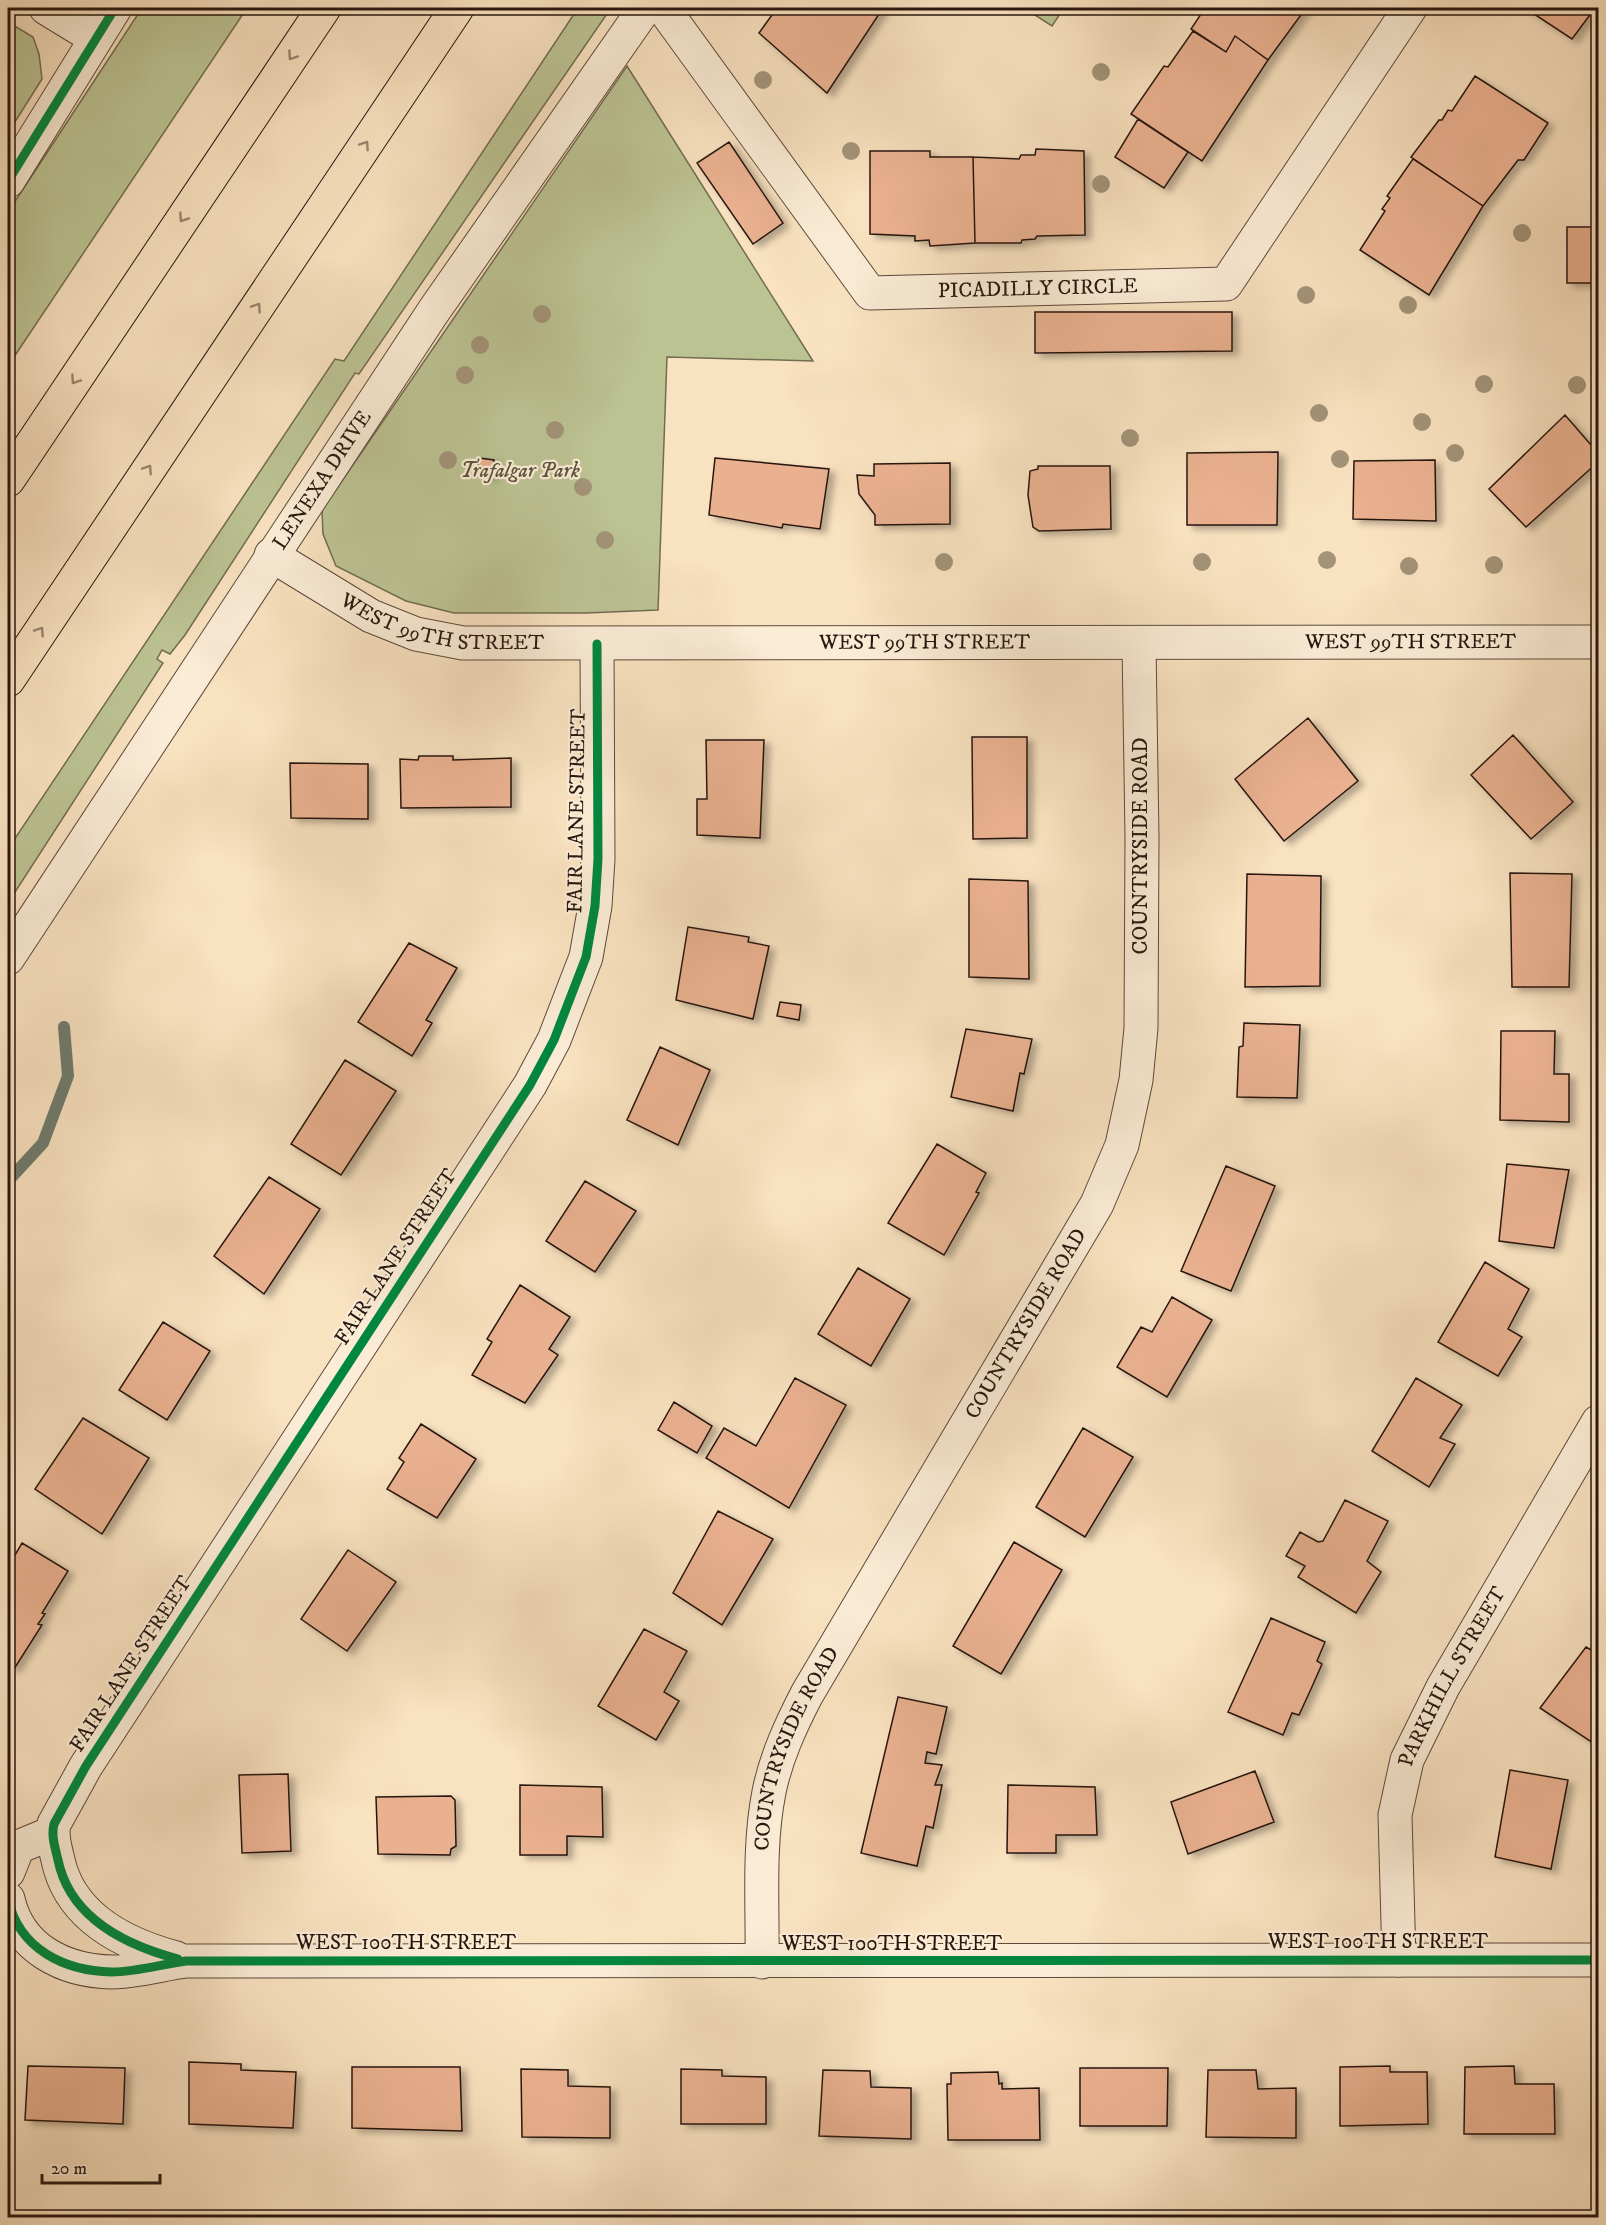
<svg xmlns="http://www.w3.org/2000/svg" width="1606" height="2225" font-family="'IM FELL DW Pica',serif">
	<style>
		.green { fill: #bcc393; stroke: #726c51; stroke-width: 1.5 }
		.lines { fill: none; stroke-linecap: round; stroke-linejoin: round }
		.stream { stroke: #6f7b6e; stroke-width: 12 }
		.building { fill: #eab190; stroke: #28160f; stroke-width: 1.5; filter: url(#shadow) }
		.minor-casing { stroke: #5c493b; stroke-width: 35 }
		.highway-casing { stroke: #28160f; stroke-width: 35 }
		.minor { stroke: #fbecd6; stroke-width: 33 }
		.highway { stroke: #f9e2c0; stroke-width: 33 }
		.cycleway-casing { stroke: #fbecd6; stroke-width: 13 }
		.cycleway { stroke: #00873e; stroke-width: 9 }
		.tree { fill: #a39378 }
		.oneway { stroke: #9b8670 }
		.labels { text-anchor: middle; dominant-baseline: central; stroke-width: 4.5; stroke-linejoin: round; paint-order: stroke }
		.street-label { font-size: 21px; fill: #28160f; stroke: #fbecd6 }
		.park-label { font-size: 21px; font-style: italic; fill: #5c533d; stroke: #fbecd6 }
	</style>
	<defs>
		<filter id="shadow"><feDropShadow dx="6" dy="4" stdDeviation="3" flood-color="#0004"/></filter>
	</defs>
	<rect width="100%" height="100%" fill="#f9e2c0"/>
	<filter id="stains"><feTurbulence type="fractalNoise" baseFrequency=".00333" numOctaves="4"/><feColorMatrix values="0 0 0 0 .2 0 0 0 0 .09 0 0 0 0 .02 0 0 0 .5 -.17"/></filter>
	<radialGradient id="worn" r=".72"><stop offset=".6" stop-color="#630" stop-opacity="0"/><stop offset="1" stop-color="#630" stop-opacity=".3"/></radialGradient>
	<!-- green -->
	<path class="green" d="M142,8H247L8,366V212Z
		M578,8H611L359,374L355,373L185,635L170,654L162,650L157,659L163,663L8,903V849L335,359L344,361Z
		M1024,8H1064L1052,26Z
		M8,22L33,37L39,54L42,79L8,133Z
		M627,66L813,361L667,357L658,610L586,613H454L406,601L336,566L323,534L322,510Z"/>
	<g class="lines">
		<!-- stream -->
		<path class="stream" d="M8,1181L43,1143L68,1076L64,1027"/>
	</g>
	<!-- building -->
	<path class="building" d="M777,8H883L827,93L759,33Z
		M1205,8H1306L1268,60L1235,36L1226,52L1191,29Z
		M1525,8H1595L1572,39Z
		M1193,31L1226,52L1235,36L1268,60L1202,161L1131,114L1164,66L1168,67Z
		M1475,76L1548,123L1524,160H1518L1483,206L1411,157L1439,120H1442L1448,110L1452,111Z
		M1138,119L1188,152L1164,188L1115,157Z
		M729,142L783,223L753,244L697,163Z
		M1036,149L1084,151L1085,235L1037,236L1035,239L1022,240L1021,243H975L973,157L1019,159L1021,155H1035Z
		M870,151H930V157H973L975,243L930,246L929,240L915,241V236L870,234Z
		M1413,159L1483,206L1429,295L1360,250L1385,211L1382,209L1390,198L1387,196Z
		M1567,227H1598V283H1567Z
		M1035,312H1232V351L1035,353Z
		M1565,415L1598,453V462L1526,527L1489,489Z
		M1278,452L1277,525H1187V453Z
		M479,458L494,460L492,476L477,474Z
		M715,458L829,469L820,529L783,524L782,528L709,515Z
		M1435,460L1436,521L1353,519L1354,461Z
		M950,463V524L875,525V515L859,494L857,475L874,476V464Z
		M1038,466H1110L1111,529L1039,531L1033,527L1028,495L1030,471L1038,469Z
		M1308,718L1358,781L1284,841L1235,779Z
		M1513,735L1573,802L1531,839L1471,775Z
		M972,737H1027V838L973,839Z
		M706,740H764L760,838L697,835V799H707Z
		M419,756H453V760L511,758V807L401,808L400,759L418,760Z
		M290,763L368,764V819L291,818Z
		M1510,873L1572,874L1569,987H1512Z
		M1247,874L1321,876L1320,986L1245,987Z
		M969,879L1028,881L1029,979L969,977Z
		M688,927L749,937L748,942L769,946L753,1019L676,1000Z
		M409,943L457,968L426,1020L432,1023L412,1056L358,1022Z
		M780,1002L801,1005L799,1020L777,1016Z
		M1244,1023L1300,1025L1297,1098L1237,1097L1239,1047L1243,1046Z
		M966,1029L1032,1039L1024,1074L1020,1073L1013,1111L951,1097Z
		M1501,1031H1555L1554,1074H1569V1122L1500,1120Z
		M660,1047L710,1070L678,1145L627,1120Z
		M345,1060L396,1091L341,1175L291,1144Z
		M937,1144L986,1173L976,1192L979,1193L944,1255L888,1223Z
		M1507,1164L1569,1170L1554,1248L1499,1241Z
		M1226,1166L1275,1186L1231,1291L1181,1271Z
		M269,1177L320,1209L264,1294L214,1256Z
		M585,1181L636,1211L595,1272L546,1241Z
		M1485,1262L1529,1289L1508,1329L1522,1337L1498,1376L1438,1342Z
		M858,1268L910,1299L871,1366L818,1334Z
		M520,1285L570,1317L549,1349L558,1355L525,1403L472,1375L492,1342L487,1339Z
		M1172,1297L1212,1320L1167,1397L1117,1367L1141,1327L1152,1332Z
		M163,1322L210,1351L167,1420L119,1390Z
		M795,1378L846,1405L789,1508L706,1458L724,1428L756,1446Z
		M1416,1378L1462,1405L1440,1438L1455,1444L1429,1487L1372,1451Z
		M674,1402L712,1426L697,1453L658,1430Z
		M83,1418L149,1458L102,1534L35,1489Z
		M421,1424L476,1459L437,1518L387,1489L404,1462L399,1458Z
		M1083,1428L1133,1457L1085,1537L1036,1507Z
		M1345,1500L1388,1521L1367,1561L1381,1572L1356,1613L1298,1577L1305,1566L1286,1556L1300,1532L1318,1542L1323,1541Z
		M718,1511L773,1539L722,1625L673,1593Z
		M1014,1542L1062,1570L1001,1674L953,1646Z
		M22,1543L68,1571L42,1613L45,1614L38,1624L42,1625L14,1669L8,1665V1567Z
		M348,1550L396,1582L347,1651L301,1619Z
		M1271,1618L1325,1642L1317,1661L1322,1664L1311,1689L1299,1715L1292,1713L1283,1735L1228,1712Z
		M644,1629L687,1651L664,1692L679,1701L656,1740L598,1706Z
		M1586,1647L1598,1654V1732L1593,1743L1540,1708Z
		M898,1697L947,1707L936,1754L927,1752L925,1763L942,1765L935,1785H942L933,1828L926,1826L917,1866L861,1853Z
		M1510,1770L1568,1780L1551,1869L1495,1857Z
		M1255,1771L1274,1822L1188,1854L1171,1802Z
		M288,1774L291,1851L242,1853L239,1775Z
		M520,1785L602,1787L603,1837L567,1836V1855H520Z
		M1008,1785L1095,1787L1097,1835H1056V1853H1007Z
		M451,1796L455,1800L456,1846L451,1849L450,1855L378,1854L376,1797Z
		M189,2062L241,2064V2070L296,2072L293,2128L189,2124Z
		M28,2066L125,2068L123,2124L25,2120Z
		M1390,2066V2072H1427L1428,2124L1340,2126V2067Z
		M1514,2066L1515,2084H1554L1555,2134H1464L1465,2067Z
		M1595,2066H1598V2120H1596Z
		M352,2067H460L462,2131L352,2128Z
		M1080,2068H1168L1167,2126H1080Z
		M521,2069L568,2070V2086L610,2087V2138L522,2137Z
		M681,2069L722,2070V2076L766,2077V2124H681Z
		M823,2070L870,2071L871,2087L911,2088V2139L819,2136Z
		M1208,2070H1256L1258,2089L1296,2088V2138L1206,2137Z
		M998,2072L999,2084L1002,2083V2089L1039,2088L1040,2140H948L947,2084H951V2073Z"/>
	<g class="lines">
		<!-- minor casing -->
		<g class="minor-casing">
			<g id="minor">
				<path d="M46,8L95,38"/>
				<path id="s1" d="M663,8L870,293L1226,284L1410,8"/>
				<path d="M8,181L115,8"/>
				<path id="s2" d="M271,555L371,616L416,634L463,643L1598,642"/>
				<path id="s3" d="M8,958L433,312L645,8"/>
				<path d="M8,1872L18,1847L52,1833"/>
				<path d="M8,1899C19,1949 64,1971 112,1972C136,1972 163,1964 186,1961L1598,1960"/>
				<path d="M176,1958C124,1944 70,1917 58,1860C55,1847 51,1836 54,1824L86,1766L530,1085L554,1040L586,957L595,906L598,859L597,644"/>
				<path id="s4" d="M1399,1960L1395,1815L1407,1760L1443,1687L1598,1422"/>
				<path id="s5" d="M762,1962C763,1907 758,1847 769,1792C776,1757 791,1725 807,1694L1097,1204L1122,1145L1136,1080L1141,1028L1142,838L1139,644"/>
			</g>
		</g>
		<!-- highway casing -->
		<g class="highway-casing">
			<path id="highway" d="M8,480L324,8
				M8,680L457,8"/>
		</g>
		<!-- minor -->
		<use href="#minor" class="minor"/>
		<!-- highway -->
		<use href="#highway" class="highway"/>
		<!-- cycleway casing -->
		<g class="cycleway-casing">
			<path id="cycleway" d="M8,181L115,8
				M8,1899C19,1949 64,1971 112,1972C136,1972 163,1964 186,1961L1598,1960
				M178,1959C125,1945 70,1918 58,1860C55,1847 51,1836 54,1824L86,1766L530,1085L554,1040L586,957L595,906L598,859L597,644"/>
		</g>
		<!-- cycleway -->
		<use href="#cycleway" class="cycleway"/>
	</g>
	<!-- trees -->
	<g class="tree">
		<circle cx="1101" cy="72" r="9"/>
		<circle cx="763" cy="80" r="9"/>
		<circle cx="851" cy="151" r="9"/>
		<circle cx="1101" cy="184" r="9"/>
		<circle cx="1522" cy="233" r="9"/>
		<circle cx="1306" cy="295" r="9"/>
		<circle cx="1408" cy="305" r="9"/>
		<circle cx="542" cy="314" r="9"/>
		<circle cx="480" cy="345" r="9"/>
		<circle cx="465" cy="375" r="9"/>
		<circle cx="1484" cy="384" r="9"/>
		<circle cx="1577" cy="385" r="9"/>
		<circle cx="1319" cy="413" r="9"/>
		<circle cx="1422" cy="422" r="9"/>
		<circle cx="555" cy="430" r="9"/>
		<circle cx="1130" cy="438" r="9"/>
		<circle cx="1455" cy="453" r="9"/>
		<circle cx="1340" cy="459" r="9"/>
		<circle cx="448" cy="460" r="9"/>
		<circle cx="583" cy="487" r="9"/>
		<circle cx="605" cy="540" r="9"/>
		<circle cx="1327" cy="560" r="9"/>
		<circle cx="944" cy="562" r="9"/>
		<circle cx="1202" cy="562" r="9"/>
		<circle cx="1494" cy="565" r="9"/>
		<circle cx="1409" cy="566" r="9"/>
	</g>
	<!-- one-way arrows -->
	<defs><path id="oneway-chevron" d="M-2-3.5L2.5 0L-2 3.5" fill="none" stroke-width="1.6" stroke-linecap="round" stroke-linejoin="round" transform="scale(1.5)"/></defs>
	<g class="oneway">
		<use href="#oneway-chevron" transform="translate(292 56) rotate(124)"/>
		<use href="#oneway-chevron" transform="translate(365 145) rotate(-56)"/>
		<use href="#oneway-chevron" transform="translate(183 218) rotate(124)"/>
		<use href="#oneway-chevron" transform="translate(257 307) rotate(-56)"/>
		<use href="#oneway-chevron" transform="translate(75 380) rotate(124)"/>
		<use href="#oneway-chevron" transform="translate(148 469) rotate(-56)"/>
		<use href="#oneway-chevron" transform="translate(40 631) rotate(-56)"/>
	</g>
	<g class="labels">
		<!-- street labels -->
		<g class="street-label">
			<text stroke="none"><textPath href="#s1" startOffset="520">PICADILLY CIRCLE</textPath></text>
			<text stroke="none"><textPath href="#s3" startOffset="572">LENEXA DRIVE</textPath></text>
			<text stroke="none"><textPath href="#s2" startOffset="189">WEST 99TH STREET</textPath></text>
			<text stroke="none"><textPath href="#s2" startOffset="1161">WEST 99TH STREET</textPath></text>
			<text stroke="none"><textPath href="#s2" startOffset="675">WEST 99TH STREET</textPath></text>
			<text transform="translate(577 811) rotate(-89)">FAIR LANE STREET</text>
			<text transform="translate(1141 846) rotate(-90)">COUNTRYSIDE ROAD</text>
			<text transform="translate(396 1257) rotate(-57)">FAIR LANE STREET</text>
			<text stroke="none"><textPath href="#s5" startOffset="706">COUNTRYSIDE ROAD</textPath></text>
			<text transform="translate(131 1664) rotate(-57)">FAIR LANE STREET</text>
			<text stroke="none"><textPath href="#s4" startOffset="296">PARKHILL STREET</textPath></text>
			<text stroke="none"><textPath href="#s5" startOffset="220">COUNTRYSIDE ROAD</textPath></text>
			<text x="1378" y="1942">WEST 100TH STREET</text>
			<text x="406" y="1943">WEST 100TH STREET</text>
			<text x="892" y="1944">WEST 100TH STREET</text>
		</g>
		<!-- park labels -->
		<g class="park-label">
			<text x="520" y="471">Trafalgar Park</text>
		</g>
	</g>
	<!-- margin -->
	<rect width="1606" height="2225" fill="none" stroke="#f9e2c0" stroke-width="30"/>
	<rect x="9" y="9" width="1588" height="2207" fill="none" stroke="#28160f" stroke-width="3"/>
	<rect x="15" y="15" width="1576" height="2195" fill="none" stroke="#28160f" stroke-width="1.5"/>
	<!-- scale -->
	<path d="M42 2174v9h118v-9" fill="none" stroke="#28160f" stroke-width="3"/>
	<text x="51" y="2174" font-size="18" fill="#28160f" stroke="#fbecd6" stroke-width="4.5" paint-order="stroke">20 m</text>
	<rect width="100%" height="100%" filter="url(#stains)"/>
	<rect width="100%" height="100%" fill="url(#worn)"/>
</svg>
